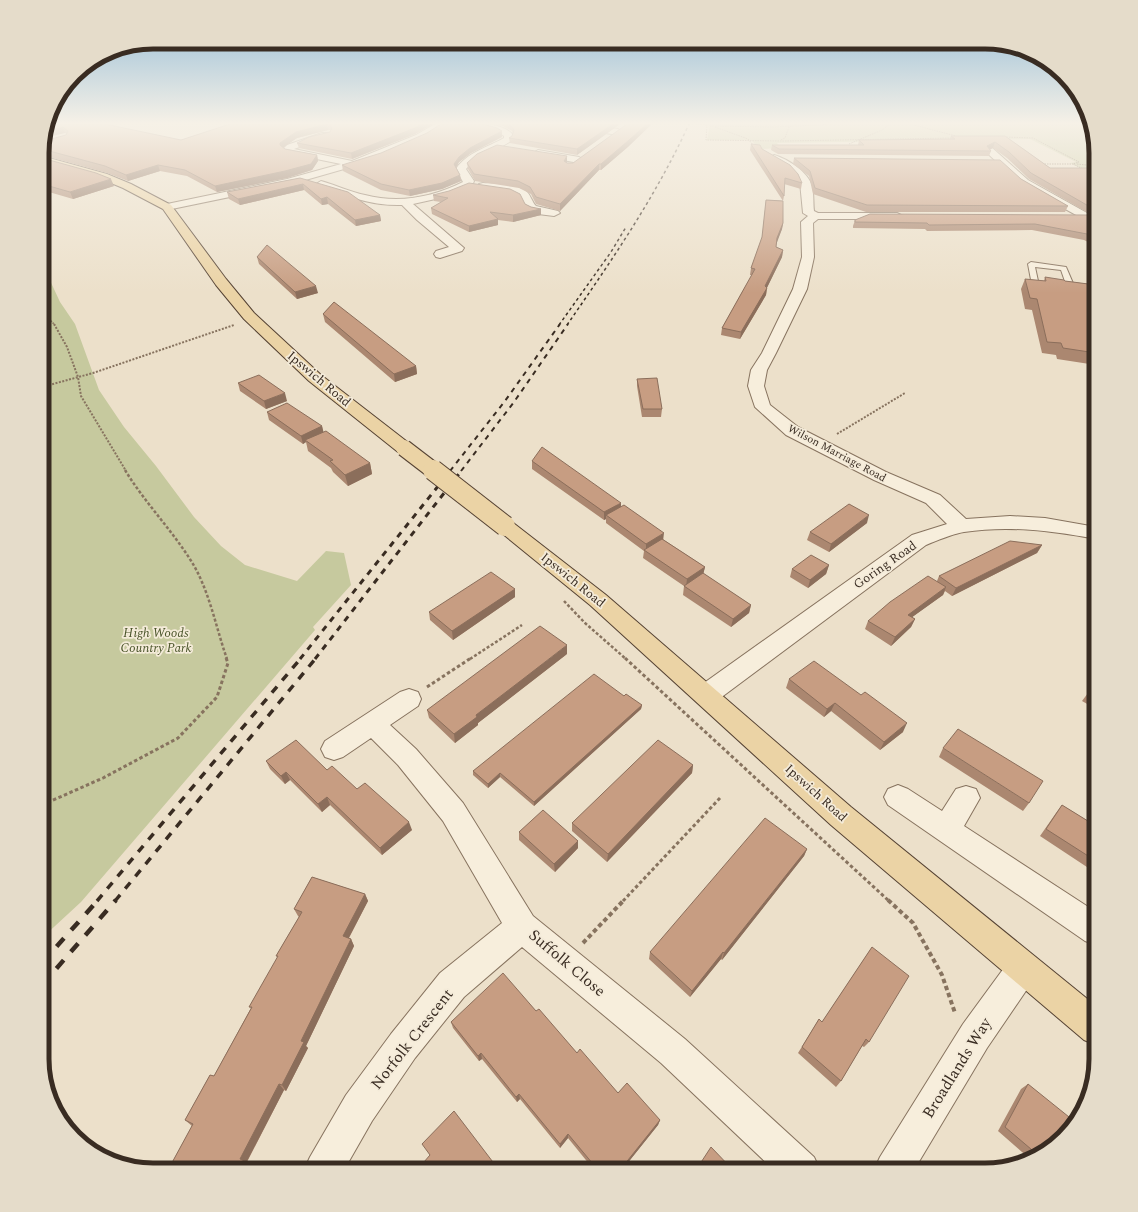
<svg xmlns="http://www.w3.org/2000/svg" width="1138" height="1212" font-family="Spectral,serif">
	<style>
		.green { fill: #c6c99e }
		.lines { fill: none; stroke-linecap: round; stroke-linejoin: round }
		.service-casing { stroke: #87735f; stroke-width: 2 }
		.minor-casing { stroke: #87735f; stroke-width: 2 }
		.primary-casing { stroke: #554233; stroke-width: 2 }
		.path-far5 { stroke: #87735f; stroke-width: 1; stroke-dasharray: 1.5 1; stroke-linecap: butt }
		.path-far4 { stroke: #87735f; stroke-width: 1.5; stroke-dasharray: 1.5 1; stroke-linecap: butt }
		.path-far3 { stroke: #87735f; stroke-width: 2; stroke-dasharray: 2 1.5; stroke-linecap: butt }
		.path-far2 { stroke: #87735f; stroke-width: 2.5; stroke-dasharray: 3 2; stroke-linecap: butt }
		.path-far1 { stroke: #87735f; stroke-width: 3; stroke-dasharray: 3.5 2.5; stroke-linecap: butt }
		.path { stroke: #87735f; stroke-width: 4; stroke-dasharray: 4.5 3; stroke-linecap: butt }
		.service { fill: #f7eedc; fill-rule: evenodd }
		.minor { fill: #f7eedc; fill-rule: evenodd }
		.primary { fill: #ebd3a5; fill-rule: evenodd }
		.rail-far4 { stroke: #392c22; stroke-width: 1.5; stroke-dasharray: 3 3; stroke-linecap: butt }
		.rail-far3 { stroke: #392c22; stroke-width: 2; stroke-dasharray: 5 5; stroke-linecap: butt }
		.rail-far2 { stroke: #392c22; stroke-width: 3; stroke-dasharray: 6 6; stroke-linecap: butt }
		.rail-far1 { stroke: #392c22; stroke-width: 3.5; stroke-dasharray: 8 8; stroke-linecap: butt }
		.rail { stroke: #392c22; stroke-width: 4.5; stroke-dasharray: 11 11; stroke-linecap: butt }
		.primary-bridge-far1-casing { stroke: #554233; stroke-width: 18; stroke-linecap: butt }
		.primary-bridge-casing { stroke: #554233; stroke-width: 22; stroke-linecap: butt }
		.primary-bridge-far1 { stroke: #ebd3a5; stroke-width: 16 }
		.primary-bridge { stroke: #ebd3a5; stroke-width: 20 }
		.wall { fill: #ab8770 }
		.shaded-wall { fill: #8b6e5b }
		.building { fill: #c79d82; stroke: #8b6e5b }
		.labels { text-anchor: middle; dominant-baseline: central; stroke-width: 3.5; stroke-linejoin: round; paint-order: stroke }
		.far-street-label { font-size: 11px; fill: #392c22; stroke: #f4ebd9 }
		.street-label { font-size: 13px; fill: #392c22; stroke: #f4ebd9 }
		.park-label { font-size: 13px; font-style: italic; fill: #4a542a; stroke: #f4ebd9 }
		.near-street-label { font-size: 16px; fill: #392c22; stroke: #f4ebd9 }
		.rim { fill: none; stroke: #392c22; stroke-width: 5 }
	</style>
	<rect width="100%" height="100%" fill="#ece0ca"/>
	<!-- green -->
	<path class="green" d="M710,124H1091L1096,153V173H1092L1070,163L1076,162L1030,139L777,143L781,148L760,149L751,140H707Z
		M42,269L47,274L60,302L75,324L99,390L124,427L156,466L194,517L221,546L245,565L297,581L326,551L344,553L351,585L313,627L315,630L81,902L42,938Z"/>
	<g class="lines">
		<!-- service casing -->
		<g class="service-casing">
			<path id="service" d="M1031,262L1066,267L1075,288L1074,290H1068L1061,270L1035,267L1038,281L1051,285L1047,287L1032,285L1028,264Z"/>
		</g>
		<!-- minor casing -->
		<g class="minor-casing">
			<path id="minor" d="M435,124C456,124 499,118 513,135L511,141C497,150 476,156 466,169L474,181L472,186L449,196L413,204L464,248L462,251L440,258L436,257L434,254L436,251L449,247L417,220L402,205C372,206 346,196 317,186L316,184L321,181C336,185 350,192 365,195C399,204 433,197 463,182L456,169C466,153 488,147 504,138V136L500,133L487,128L442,127L423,139L351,167L288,185L167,210L162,207L167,204L287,179L341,164L287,153L282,150L287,145L322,133H328L329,135L328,137L294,149L352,161L416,135Z
				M602,127L618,129L622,132L618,135L599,132L598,130Z
				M987,145L990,146L1028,180L1096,218V226L1020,184L984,150L982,148Z
				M538,150L579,157L584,160L579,163L535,155L533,153Z
				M774,155C788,159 808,172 812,186C814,194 813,203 814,211L818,213H897L903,216L897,219H818L813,223L814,257L807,289L776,353L767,370L764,386L770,405L798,427L886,472L940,495L966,519L1010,516L1045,518L1096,527V539C1052,531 1009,525 964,532C952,534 938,540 926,545L715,702L706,705L697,702L694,695L697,688L912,535L947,524L926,503L874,480L786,435L755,407L748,386L751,370L762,353L793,289L802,257L801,222L808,216L803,213L800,182L790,172L771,160L769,158Z
				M483,183C496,184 517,183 527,192C531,196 532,202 536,206L558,211L560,213L554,216L538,214L528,210L520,197L513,193L479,188L478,186L479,184Z
				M409,689L418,692L421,699L418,706L390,725L416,749L463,803L533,916L685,1039L814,1157L820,1170H774L661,1063L522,947L464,997L415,1058L372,1121L344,1170H304L310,1157L346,1095L391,1034L440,973L502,923L443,821L398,765L371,738L343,757L334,760L325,757L321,749L325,741L400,692Z
				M898,785L908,789L942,811L956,789L966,786L976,789L980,798L964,826L1096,912V945L1085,941L888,805L884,797L888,789Z
				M1023,952L1034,957L1039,968L1034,979L987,1048L914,1170H874L880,1157L963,1024L1012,957Z"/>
		</g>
		<!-- primary casing -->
		<g class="primary-casing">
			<path id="primary" d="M42,156L107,174L131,184L171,205L226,279L254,313L321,375L410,444L413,448L410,452L404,453L398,452L309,381L244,319L216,285L163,209L123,188L99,178L42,162Z
				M505,520L512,522L606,595L851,807L1096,1006V1045L1084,1040L831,825L590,605L498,530L495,526L498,522Z"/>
		</g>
		<!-- path-far5 -->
		<path class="path-far5" d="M698,124L708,125
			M707,124L706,140L783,141L954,138
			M910,124L956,136
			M710,126L774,127L837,124
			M715,127L748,139L754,146
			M1004,137L1033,138L1079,162L1073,164
			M781,140L785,138L789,127L796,124
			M849,144L882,130L890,124
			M1042,164H1073L1085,170
			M1077,164L1096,166"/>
		<!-- path-far4 -->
		<path class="path-far4" d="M42,276L46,275L49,285
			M42,312L55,325"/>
		<!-- path-far3 -->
		<path class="path-far3" d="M54,324L67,347L78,377L81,396L126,471
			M42,387L93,373L234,325
			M837,434L905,393"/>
		<!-- path-far2 -->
		<path class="path-far2" d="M125,470C145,503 173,531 193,564C210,593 216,628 227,659
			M564,601L585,623L626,659
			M470,659L522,625"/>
		<!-- path-far1 -->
		<path class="path-far1" d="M625,658L889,901
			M427,687L471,658
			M42,805L103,778L178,738L217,697L228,663L226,658
			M623,901L720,798"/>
		<!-- path -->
		<path class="path" d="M888,900L913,923L942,975L955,1013
			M583,943L624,900"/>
		<!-- service -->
		<use href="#service" class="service"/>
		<!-- minor -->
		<use href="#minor" class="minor"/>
		<!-- primary -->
		<use href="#primary" class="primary"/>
		<!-- rail-far4 -->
		<path class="rail-far4" d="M559,325L611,252L626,227
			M567,325C612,260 656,196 689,124"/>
		<!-- rail-far3 -->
		<path class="rail-far3" d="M450,471L505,401L560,324
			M461,471L514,402L568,324"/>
		<!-- rail-far2 -->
		<path class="rail-far2" d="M300,659L451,470
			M315,659L462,470"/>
		<!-- rail-far1 -->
		<path class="rail-far1" d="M97,901L301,658
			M115,901L316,658"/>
		<!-- rail -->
		<path class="rail" d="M42,963L98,900
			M42,985L116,900"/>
		<!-- primary-bridge-far1 casing -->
		<g class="primary-bridge-far1-casing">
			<path id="primary-bridge-far1" d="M404,448L434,471"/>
		</g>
		<!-- primary-bridge casing -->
		<g class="primary-bridge-casing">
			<path id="primary-bridge" d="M433,470L505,526"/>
		</g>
		<!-- primary-bridge-far1 -->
		<use href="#primary-bridge-far1" class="primary-bridge-far1"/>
		<!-- primary-bridge -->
		<use href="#primary-bridge" class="primary-bridge"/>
	</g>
	<!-- wall -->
	<path class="wall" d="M48,124L181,140L230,124H433L415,134L352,159L299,148L297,143L330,132L331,130H328L297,138L283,147L285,149L317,155L318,161L312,170L287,178L217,192L187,176L160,171L128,181L107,173L42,155V146L66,135L67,134Z
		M494,124H620L577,155L510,143L509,138L512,136L513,133L512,131L503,126Z
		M951,136H1005L1050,168L1096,173V246L1084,240L1032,230L927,231L925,229L853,228V226L855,220L1088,215L1090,214L1029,179L1007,158L993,148L990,149L991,151L989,156L778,154L771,150L772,145H858L859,140L950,139Z
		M502,137L471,153L459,162L456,167L460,175L461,181L442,189L410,196L381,190L343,171L342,165Z
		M751,144L762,149L802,183L801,189L784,184V196L783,201V223L782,229L776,243V247L783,250L782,257L767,287L766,295L740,339L721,335L722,328L752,275H750L751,268L762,239L766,200L783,201L750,150Z
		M629,146L601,170H599L560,211L536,204L531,194L519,188L475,181L468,169L467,163L567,162L566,163H573Z
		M42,158L114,186L73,199L42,190Z
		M794,158L1021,179L1068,206L1065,212H866L813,194L809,176L793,164Z
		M300,178L380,215L381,221L356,226L328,204L322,205L304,190L240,205L229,199L227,192Z
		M433,195L525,204L531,207L541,209V215L513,222L498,220V225L469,232L432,214L431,208L441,202L434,201Z
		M257,257L318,293L297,299L259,264Z
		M1045,277L1065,281L1096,285V365L1057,359L1056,355L1042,353L1032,310L1025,309L1021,289L1025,279L1044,281Z
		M323,314L416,366L417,374L395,382L325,322Z
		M637,379L662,409L661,417H642L637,386Z
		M238,383L287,401L266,409L240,391Z
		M267,412L322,426L323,432L370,463L372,474L348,486L333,472L331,468L308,451L306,442L303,444L269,420Z
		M532,461L621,507L664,540L705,567L703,574L751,605L749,613L731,627L683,595L684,586L643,558L644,551L606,523V519L604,520L532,469Z
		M867,523L829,552L807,540L810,532Z
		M1042,545L1037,553L952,596L945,591L943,595L912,617L915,619L911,627L891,646L865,629L868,621L937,581L939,576Z
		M829,565L826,574L808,588L790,577L792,569Z
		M515,589V597L453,640L430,620L429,612Z
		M567,654L478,723V725L455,743L429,718L427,710Z
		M789,679L903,732L880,750L831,711L824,717L786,688Z
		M1096,684V709L1082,701L1088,693Z
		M624,696L642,705L641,709L534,806L500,777L488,788L473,775V771Z
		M943,748L1029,803L1023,811L939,757Z
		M266,761L327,770L357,789L412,830L382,855L330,805L322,812L290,780L285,784L270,769Z
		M693,765L692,773L607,862L572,831V823Z
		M1062,805L1096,826V873L1040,836L1056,813Z
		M519,832L578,841V848L555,872L519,840Z
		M807,849L804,856L722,960L721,959L690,997L649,959L650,952Z
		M312,877L365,894L368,901L349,938L351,939L354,946L306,1046L308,1048L286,1091L284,1090L247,1162L255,1167L254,1170H168L192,1126L185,1120L210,1075L214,1076L251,1008L249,1007L278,957L276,956L299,917L298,916L294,909Z
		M872,947L869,1042L864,1047L862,1046L841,1081L836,1087L798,1053L819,1019L822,1022Z
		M536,1011L577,1053L618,1093L660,1120L658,1125L622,1170H594L568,1138L560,1148L520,1099L517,1102L482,1059L479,1061L453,1028L451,1022Z
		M1028,1084L1053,1147L1030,1159L998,1131L1021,1089Z"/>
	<!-- shaded-wall -->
	<path class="shaded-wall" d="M327,124L328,130L297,138L281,149L280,143L296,132Z
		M422,124H433L415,134L352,159L351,153Z
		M613,124H620L577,155V149Z
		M647,124H652L629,146L601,170V164Z
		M63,127L65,133L44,138L46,132Z
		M502,131V137L471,153L459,162L455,170L454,164L459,157L470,148Z
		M995,142L993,148L987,151V146Z
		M317,155L318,161L312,170L287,178L217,192L215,186Z
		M567,156V162L564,167V161Z
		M599,164V170L560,211V204Z
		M158,165L160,171L128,181L126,175Z
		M460,175L461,181L442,189L410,196L409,190Z
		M111,179L114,186L73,199L70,192Z
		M303,184L304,190L240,205L238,199Z
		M327,197L328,204L322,205L321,199Z
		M541,209V215L513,222V215Z
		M380,215L381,221L356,226L355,220Z
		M498,219V225L469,232V226Z
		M783,223L782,229L776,245L777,238Z
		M783,250L782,257L765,292L767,288L766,295L740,339L741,332L765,286Z
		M316,286L318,293L297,299L295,292Z
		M416,366L417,374L395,382L394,374Z
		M285,393L287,401L266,409L264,401Z
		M322,426L324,434L305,440L306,442L303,444L301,436Z
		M370,463L372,474L348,486L345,475Z
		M621,503V511L606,515V519L604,520V512Z
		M869,515L867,523L829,552L831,544Z
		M664,533L663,541L646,551V544Z
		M1042,545L1037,553L952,596L956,588Z
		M829,565L826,574L808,588L810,580Z
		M705,567L703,575L686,587L687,579Z
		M946,587L943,595L904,623L908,615Z
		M515,589V597L453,640L452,631Z
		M751,605L749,613L731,627L733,619Z
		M915,619L911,627L891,646L895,637Z
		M567,645V654L478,723V725L455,743L454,734L476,715L523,679Z
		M835,703L831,711L824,717L827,709Z
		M642,705L641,709L534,806V802Z
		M907,723L903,732L880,750L884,742Z
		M693,765L692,773L607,862L608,854Z
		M286,772L290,780L285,784L281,776Z
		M500,773V777L488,788V784Z
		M327,797L330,805L322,812L318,804Z
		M409,822L412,830L382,855L380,848Z
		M578,841V848L555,872L554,864Z
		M807,849L804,856L722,960L724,953Z
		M365,894L368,901L346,943L343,936Z
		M351,939L354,946L306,1046L308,1048L286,1091L282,1085L301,1041Z
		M723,952L721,959L690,997L692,991Z
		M481,1053L482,1059L479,1061L478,1056Z
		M279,1084L284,1090L246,1163L240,1159Z
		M519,1094L520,1099L517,1102L516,1097Z
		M660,1120L658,1125L622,1170H620Z
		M568,1134V1138L560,1148V1144Z
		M249,1163L255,1167L254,1170H246Z"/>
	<!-- building -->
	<path class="building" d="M48,124H105L181,140L230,124H422L415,128L351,153L297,143L309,137L330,132L332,128L330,125L327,124L296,132L280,143V145L285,149L317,155L311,164L285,171L215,186L185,170L158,165L126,175L105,166L42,149V146L44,141L66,135L68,131L63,127L46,132Z
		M441,124H483L497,128L502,131L470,148L459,157L454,164L460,175L442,183L409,190L381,184L342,165L381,153L427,133Z
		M508,124H613L577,149L509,138L512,136L514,130L511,126Z
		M627,124H647L629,140L601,164H599L560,204L536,197L530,187L518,181L474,174L467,163L477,154L497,145L567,156L564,161L567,163H573Z
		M951,136H1005L1050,168H1088L1094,173H1096V238L1087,234L1035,224L929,225L927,223L855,222V220L870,214L1088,215L1093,214L1095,211L1092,208L1031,173L1009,152L995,142L987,146L991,151L779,149L772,145H864L859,140L955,139Z
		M751,144L760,145L762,149L790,165L798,174L802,183L785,178L784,196Z
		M42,158L96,173L111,179L70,192L42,184Z
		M794,158L1000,160L1021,179L1068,206L867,205L815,188L810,171Z
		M300,178L348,192L380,215L355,220L327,197L321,199L303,184L238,199L227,192Z
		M469,183L510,189L520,194L525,204L531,207L541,209L513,215L490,212L498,219L469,226L431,208L448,198L433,195L449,191Z
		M766,200L783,201V223L777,238L776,247L783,250L765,286L767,288L741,332L722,328L755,269L751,268L762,237Z
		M267,245L316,286L295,292L257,257Z
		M1045,277L1064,280L1065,281L1096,285V353L1063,348L1061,343L1047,342L1037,299L1030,298L1025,279L1046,281Z
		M334,302L416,366L394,374L323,314Z
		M259,375L285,393L264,401L238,383Z
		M657,378L662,409H643L637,379Z
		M287,403L322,426L301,436L267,412Z
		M326,431L370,463L345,475L330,461L333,460L305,440Z
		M542,447L621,503L604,512L532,461Z
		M849,504L869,515L831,544L810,532Z
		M624,505L664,533L646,544L606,515Z
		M662,539L705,567L687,579L644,550Z
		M1010,541L1042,545L956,588L939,576Z
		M811,555L829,565L810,580L792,569Z
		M491,572L515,589L452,631L429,612Z
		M703,573L751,605L733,619L684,586Z
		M928,576L946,587L908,615L915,619L895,637L868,621L890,602Z
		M540,626L567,645L523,679L476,715L477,717L454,734L427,710Z
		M814,661L861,695L865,692L907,723L884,742L835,703L827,709L789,679Z
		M594,674L624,696L626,694L642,705L534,802L500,773L488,784L473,771Z
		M1096,684V697L1088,693Z
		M958,729L1043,781L1029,803L943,748Z
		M296,740L327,770L332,766L357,789L365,783L409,822L380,848L327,797L318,804L286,772L281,776L266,761Z
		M658,740L693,765L608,854L572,823Z
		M1062,805L1096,826V861L1046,829Z
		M543,810L578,841L554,864L519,832Z
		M765,818L807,849L724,953L723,952L692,991L650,952Z
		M312,877L365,894L343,936L351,939L301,1041L304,1042L282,1085L279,1084L240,1159L249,1163L246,1170H168L193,1124L185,1120L210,1075L214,1076L252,1007H249L278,956H276L302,912L294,909Z
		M872,947L909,976L869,1042L866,1039L841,1081L802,1047L819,1019L822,1022Z
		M503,973L536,1011L539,1009L577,1053L580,1049L618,1093L627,1083L660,1120L620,1170H598L568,1134L560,1144L519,1094L516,1097L481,1053L478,1056L451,1022Z
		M1028,1084L1074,1121L1053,1147L1038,1155L1005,1127Z
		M454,1111L499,1170H417L430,1155L422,1144Z
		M711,1147L733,1170H696Z"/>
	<!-- sky -->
	<linearGradient id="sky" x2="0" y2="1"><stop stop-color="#8fb9d5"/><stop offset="0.42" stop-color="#f6f1e7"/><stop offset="1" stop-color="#f6f1e7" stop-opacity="0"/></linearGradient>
	<rect width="1138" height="293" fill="url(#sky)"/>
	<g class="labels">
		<!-- far-street labels -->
		<g class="far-street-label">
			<text transform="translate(837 453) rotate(28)">Wilson Marriage Road</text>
		</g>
		<!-- street labels -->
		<g class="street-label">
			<text transform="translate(319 379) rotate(40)">Ipswich Road</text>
			<text transform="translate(885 565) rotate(-35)">Goring Road</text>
			<text transform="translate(573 580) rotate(39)">Ipswich Road</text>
			<text transform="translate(816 793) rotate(42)">Ipswich Road</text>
		</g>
		<!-- park labels -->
		<g class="park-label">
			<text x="156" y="633">High Woods<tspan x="156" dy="15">Country Park</tspan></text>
		</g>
		<!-- near-street labels -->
		<g class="near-street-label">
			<text transform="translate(567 963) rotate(40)">Suffolk Close</text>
			<text transform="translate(412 1039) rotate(-52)">Norfolk Crescent</text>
			<text transform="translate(957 1068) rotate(-58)">Broadlands Way</text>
		</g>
	</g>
	<!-- crop -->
	<path d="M0 0H1138V1212H0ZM153 49H985A104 104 0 0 1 1089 153V1059A104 104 0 0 1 985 1163H153A104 104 0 0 1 49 1059V153A104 104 0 0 1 153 49Z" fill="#e5dcca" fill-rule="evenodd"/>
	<path class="rim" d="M153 49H985A104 104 0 0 1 1089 153V1059A104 104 0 0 1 985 1163H153A104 104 0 0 1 49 1059V153A104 104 0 0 1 153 49Z"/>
</svg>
